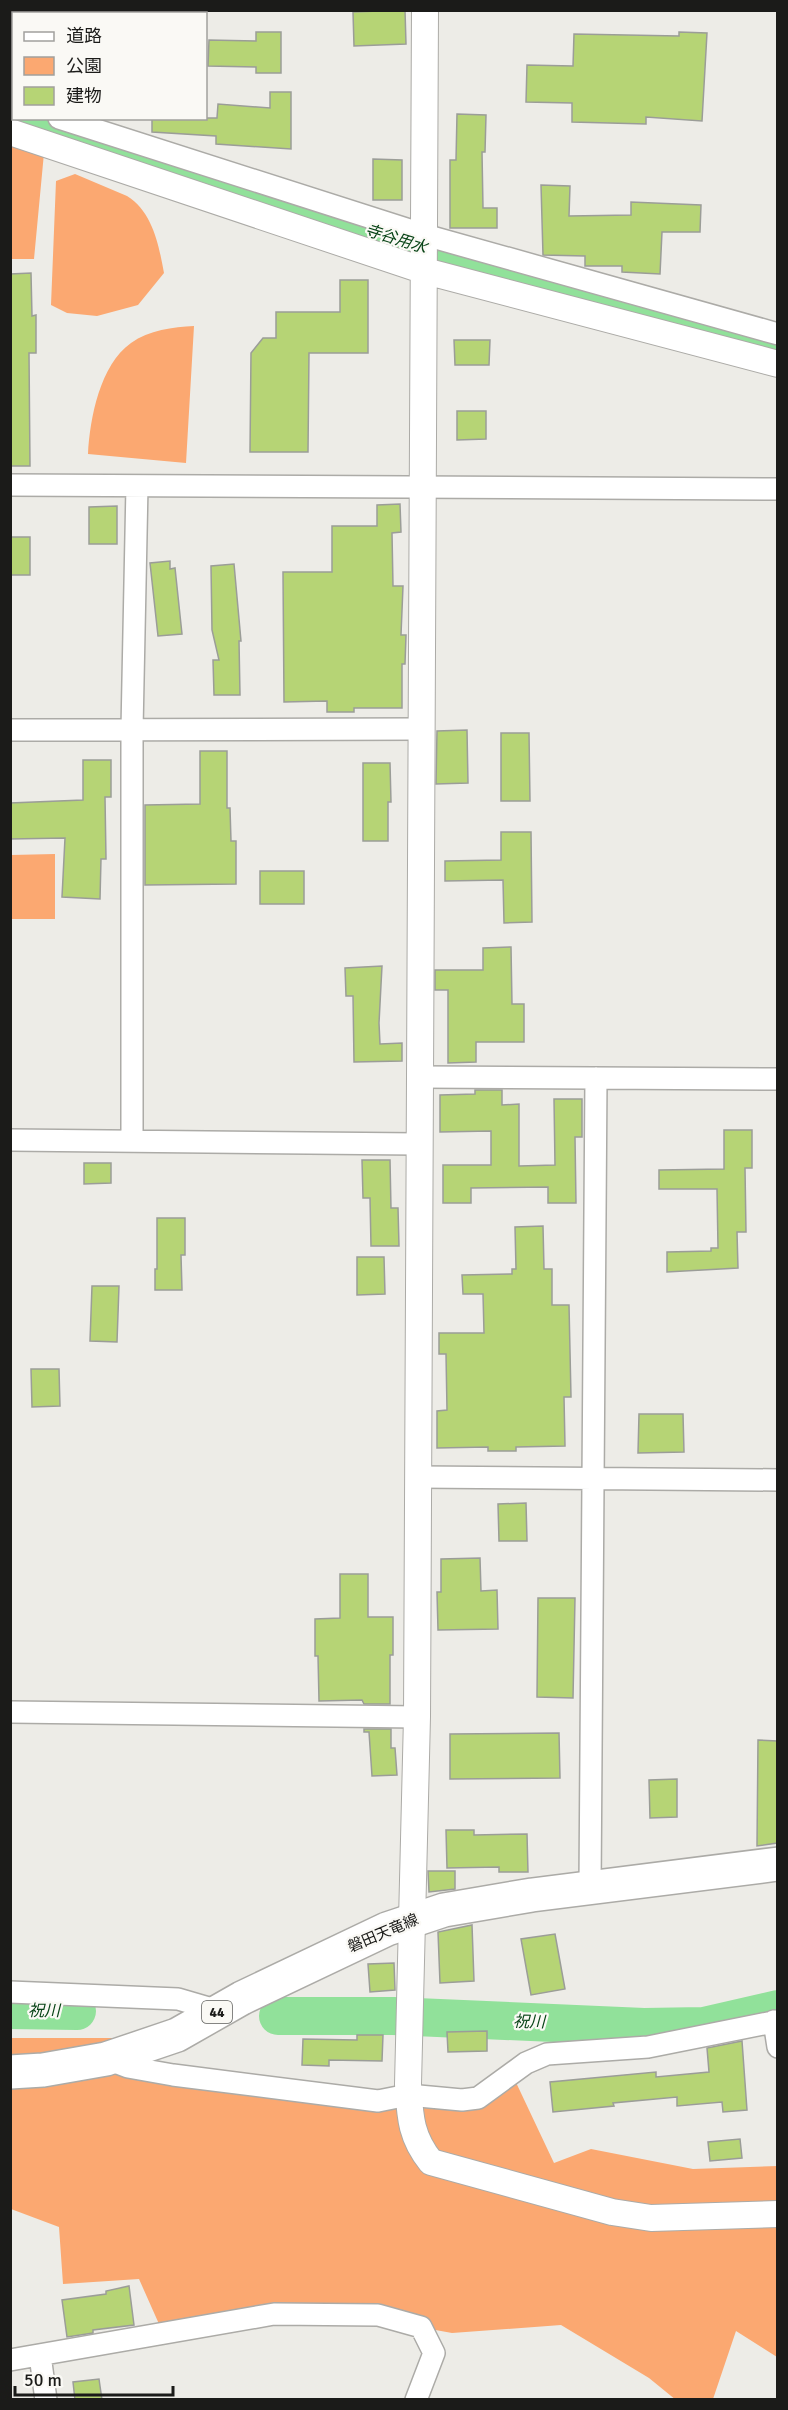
<svg xmlns="http://www.w3.org/2000/svg" width="788" height="2410" font-family="Signika,'Noto Sans JP',sans-serif">
	<style>
		.green { fill: #fba871 }
		.lines { fill: none; stroke-linecap: round; stroke-linejoin: round }
		.river { stroke: #91e19a; stroke-width: 38 }
		.building { fill: #b6d475; stroke: #9b9d98; stroke-width: 1.5 }
		.minor-casing { stroke: #acaba7; stroke-width: 24 }
		.tertiary-casing { stroke: #acaba7; stroke-width: 28 }
		.primary-casing { stroke: #acaba7; stroke-width: 36 }
		.minor { stroke: #fff; stroke-width: 21 }
		.tertiary { stroke: #fff; stroke-width: 26 }
		.primary { stroke: #fff; stroke-width: 33 }
		.labels { text-anchor: middle; dominant-baseline: central; stroke-width: 4.5; stroke-linejoin: round; paint-order: stroke }
		.shield { fill: #faf9f5; stroke: #5e5e5b; stroke-width: 1.5 }
		.shield-label { font-size: 14px; font-weight: bold; fill: #1b1b19 }
		.street-label { font-size: 15px; fill: #1b1b19; stroke: #faf9f5 }
		.water-label { font-size: 16px; font-style: italic; fill: #074316; stroke: #faf9f5 }
	</style>
	<rect width="100%" height="100%" fill="#edece7"/>
	<!-- green -->
	<path class="green" d="M11,108L13,109L14,118L46,119L777,335V364L11,132Z
		M11,141L44,153L34,259H11Z
		M75,174L127,196C153,212 159,246 164,273L138,305L97,316L67,313L51,305L56,181Z
		M194,326L186,463L88,454C90,418 100,365 131,343C149,330 173,327 194,326Z
		M55,854V919H11V855Z
		M11,2038H166L86,2060L450,2099L512,2074L554,2163L591,2149L693,2169L777,2166V2357L736,2331L713,2399L676,2400L649,2378L561,2325L452,2333L430,2329L377,2309L163,2333L139,2279L63,2284L59,2227L11,2209Z"/>
	<g class="lines">
		<!-- river -->
		<path class="river" d="M19,118L401,241L778,347
			M10,2010L77,2011
			M278,2016H393L644,2027L704,2026L778,2009"/>
	</g>
	<!-- building -->
	<path class="building" d="M405,10L406,44L354,46L353,12Z
		M256,32H281V73H256V67L208,66L209,40L256,41Z
		M679,32L707,33L702,121L646,117V124L572,122V103L526,102L527,65L573,66L574,34L679,36Z
		M270,92H291V149L216,144V136L152,132V118H217L218,104L270,108Z
		M457,114L486,115L485,152H482L483,208H497V228H450V160H456Z
		M373,159L402,160V200H373Z
		M541,185L570,186L569,216L631,215V202L701,205L700,232H662L660,274L622,272V266H585V256L543,255Z
		M31,273L32,316L36,315V353H29L30,466H10V274Z
		M340,280H368V353H309L308,452H250L251,353L263,338H276V312H340Z
		M454,340H490L489,365H455Z
		M457,411H486V439L457,440Z
		M400,504L401,532L392,533L393,586H403L401,635H406L405,664H402V708H354V712H327V701L284,702L283,572H332V526H377V505Z
		M117,506V544H89V507Z
		M10,537H30V575H10Z
		M170,561V569L175,568L182,634L158,636L150,563Z
		M234,564L241,641H239L240,695H214L213,660H219L212,630L211,566Z
		M467,730L468,783L436,784L437,731Z
		M501,733H529L530,801H501Z
		M200,751H227V808H230L231,841H236V884L145,885V805L200,804Z
		M83,760H111V797H105L106,859H101L100,899L62,897L65,838L10,839V803L83,800Z
		M363,763H390L391,802H388V841H363Z
		M501,832H531L532,922L504,923L503,880L445,881V861L501,860Z
		M260,871H304V904H260Z
		M511,947L512,1004H524V1042H476V1062L448,1063V990H435V970H483V948Z
		M382,966L379,1023L380,1044L402,1043V1061L354,1062L353,996H346L345,968Z
		M475,1090H502V1105L519,1104V1166L555,1165L554,1099H582V1137H575L576,1203H548V1187L471,1188V1203H443V1165H491V1131L440,1132V1095L475,1094Z
		M724,1130H752V1168H745L746,1232H737L738,1268L667,1272V1252L711,1251V1248H718L717,1189H659V1170L724,1169Z
		M362,1160H390L391,1208H398L399,1246H371L370,1198H363Z
		M84,1163H111V1183L84,1184Z
		M157,1218H185V1255H181L182,1290H155V1269H157Z
		M543,1226L544,1269H552V1305H569L571,1397H564L565,1446L516,1447V1451H488V1447L437,1448V1411L447,1410L446,1354H439V1333H484L483,1294H463L462,1275L512,1274V1269H516L515,1227Z
		M357,1257H384L385,1294L357,1295Z
		M92,1286H119L117,1342L90,1341Z
		M31,1369H59L60,1406L32,1407Z
		M639,1414H683L684,1452L638,1453Z
		M526,1503L527,1541H499L498,1504Z
		M480,1558L481,1591L497,1590L498,1629L438,1630L437,1592H441V1559Z
		M340,1574H368V1617H393V1655H390V1704H364L362,1700L319,1701L318,1656H315V1619L340,1618Z
		M538,1598H575L573,1698L537,1697Z
		M364,1729H391V1748H395L397,1775L372,1776L369,1732H364Z
		M559,1733L560,1778L450,1779V1734Z
		M758,1740L777,1741V1843L757,1846Z
		M677,1779V1817L650,1818L649,1780Z
		M446,1830H474V1835L527,1834L528,1872H499V1867L447,1868Z
		M428,1871H455V1889L429,1892Z
		M472,1925L474,1981L440,1983L438,1932Z
		M555,1934L565,1989L531,1995L521,1939Z
		M394,1963L395,1990L370,1992L368,1964Z
		M487,2031V2051L448,2052L447,2032Z
		M357,2035H383L382,2061L329,2060V2066L302,2065L303,2039L357,2040Z
		M742,2041L747,2110L723,2112L722,2102L677,2106V2097L613,2103L614,2106L553,2112L550,2082L656,2072V2077L709,2072L707,2048Z
		M740,2139L742,2158L710,2161L708,2142Z
		M129,2286L134,2325L93,2330V2333L67,2337L62,2300L106,2294V2291Z
		M99,2379L102,2400H75L73,2382Z"/>
	<g class="lines">
		<!-- minor casing -->
		<g class="minor-casing">
			<path id="minor" d="M10,103L14,104
				M59,118L425,235L778,334
				M10,485L778,489
				M10,730L421,729
				M420,1077L778,1079
				M10,1140L418,1144
				M132,1140V729L137,486
				M418,1477L778,1480
				M10,1712L417,1717
				M590,1887L596,1078
				M10,1992L178,1999L219,2011
				M774,2021L778,2047
				M107,2059L128,2067L173,2075L378,2101L408,2095L462,2100L478,2098L526,2063L547,2054L648,2047L778,2021
				M40,2355L46,2400
				M10,2360L274,2314L378,2315L421,2327L434,2353L416,2400"/>
		</g>
		<!-- tertiary casing -->
		<g class="tertiary-casing">
			<path id="tertiary" d="M425,10L417,1717L408,2084C410,2115 410,2136 431,2162L612,2212L651,2218L778,2214
				M10,132L425,271L778,364"/>
		</g>
		<!-- primary casing -->
		<g class="primary-casing">
			<path id="primary" d="M10,2072L43,2070L106,2059L177,2035L242,1998L387,1929L444,1910L532,1895L778,1864"/>
		</g>
		<!-- minor -->
		<use href="#minor" class="minor"/>
		<!-- tertiary -->
		<use href="#tertiary" class="tertiary"/>
		<!-- primary -->
		<use href="#primary" class="primary"/>
	</g>
	<g class="labels">
		<!-- shield labels -->
		<rect class="shield" x="202" y="2001" width="30" height="22" rx="4.5"/>
		<g class="shield-label">
			<text x="217" y="2012">44</text>
		</g>
		<!-- street labels -->
		<g class="street-label">
			<text transform="translate(383 1933) rotate(-23)">磐田天竜線</text>
		</g>
		<!-- water labels -->
		<g class="water-label">
			<text transform="translate(396 239) rotate(17)">寺谷用水</text>
			<text x="44" y="2011">祝川</text>
			<text transform="translate(529 2022) rotate(1)">祝川</text>
		</g>
	</g>
	<!-- border -->
	<rect width="788" height="2410" fill="none" stroke="#1b1b19" stroke-width="24"/>
	<!-- legend -->
	<rect x="12" y="12" width="195" height="108" fill="#faf9f5" stroke="#a1a09d" stroke-width="1.5"/>
	<rect x="24" y="32" width="30" height="9" fill="#ffffff" stroke="#a1a09d" stroke-width="1.5"/>
	<text x="66" y="42" font-size="18" fill="#1b1b19">道路</text>
	<rect x="24" y="57" width="30" height="18" fill="#fba871" stroke="#a1a09d" stroke-width="1.5"/>
	<text x="66" y="72" font-size="18" fill="#1b1b19">公園</text>
	<rect x="24" y="87" width="30" height="18" fill="#b6d475" stroke="#a1a09d" stroke-width="1.5"/>
	<text x="66" y="102" font-size="18" fill="#1b1b19">建物</text>
	<!-- scale -->
	<path d="M15 2386v9h158v-9" fill="none" stroke="#1b1b19" stroke-width="3"/>
	<text x="24" y="2386" font-size="18" fill="#1b1b19" stroke="#faf9f5" stroke-width="4.5" paint-order="stroke">50 m</text>
</svg>
